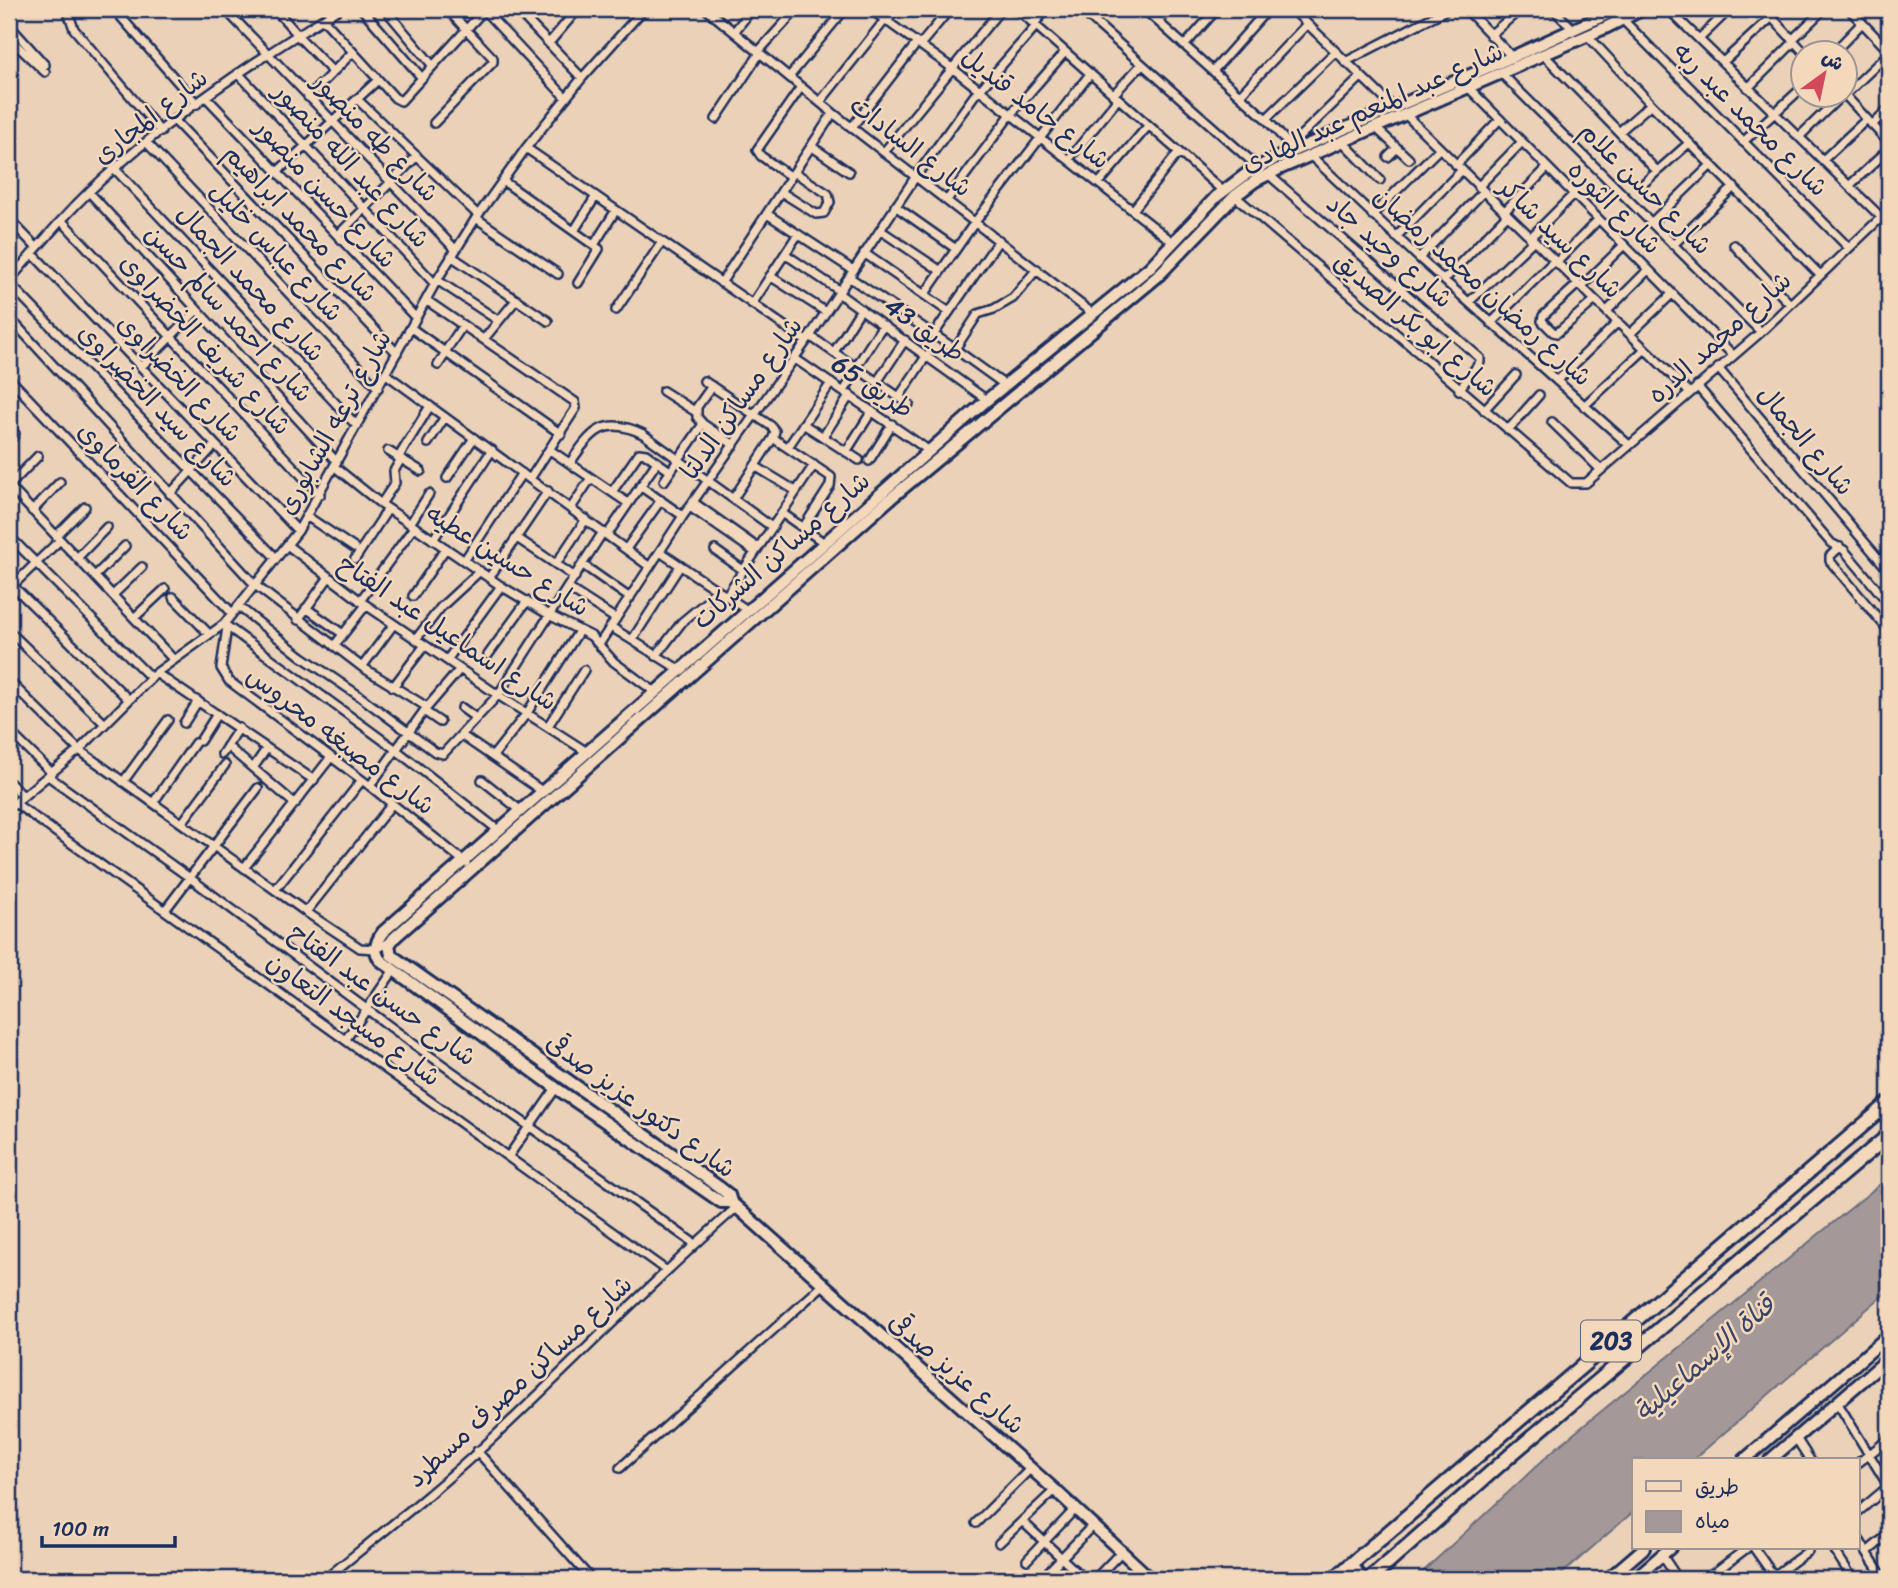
<svg xmlns="http://www.w3.org/2000/svg" width="1898" height="1588" font-family="Sriracha,'Playpen Sans Arabic',sans-serif">
	<style>
		.water { fill: #a49998; stroke: #6d6f81; stroke-width: 2 }
		.lines { fill: none; stroke-linecap: round; stroke-linejoin: round }
		.street-casing { stroke: #1b2f5e; stroke-width: 12 }
		.secondary-casing { stroke: #1b2f5e; stroke-width: 16 }
		.primary-casing { stroke: #1b2f5e; stroke-width: 18 }
		.street { stroke: #f4d8bb; stroke-width: 7 }
		.secondary { stroke: #f4d8bb; stroke-width: 10 }
		.primary { stroke: #f4d8bb; stroke-width: 12 }
		.labels { text-anchor: middle; dominant-baseline: central; stroke-width: 5; stroke-linejoin: round; paint-order: stroke }
		.shield { fill: #f4d8bb; stroke: #5c627a; stroke-width: 2 }
		.shield-label { font-size: 24px; font-weight: bold; fill: #1b2f5e }
		.street-label { font-size: 26px; fill: #1b2f5e; stroke: #f4d8bb }
		.water-label { font-size: 28px; font-style: italic; fill: #36446a; stroke: #f4d8bb }
	</style>
	<rect width="100%" height="100%" fill="#ebd1b7"/>
	<filter id="ink" filterUnits="userSpaceOnUse"><feTurbulence type="fractalNoise" baseFrequency=".0143" numOctaves="2"/><feDisplacementMap in="SourceGraphic" scale="14" xChannelSelector="R" yChannelSelector="G"/><feConvolveMatrix kernelMatrix="1 2 1 2 8 2 1 2 1" color-interpolation-filters="sRGB"/></filter>
	<g filter="url(#ink)">
		<!-- water -->
		<path class="water" d="M1889,1177V1290L1693,1460H1634V1511L1556,1579H1415L1555,1449Z"/>
		<g class="lines">
			<!-- street casing -->
			<g class="street-casing">
				<path id="street" d="M67,9L74,29L161,132
					M114,9L197,104
					M225,9L455,249
					M275,9L298,35
					M362,9L422,78
					M385,9L433,66
					M483,9L566,98
					M516,9L582,78
					M706,9L833,113L1092,313
					M870,9L952,68L1174,243
					M1017,9L1223,191
					M1080,9L1258,167
					M1144,9L1266,119L1294,150
					M1292,9L1393,107
					M1466,9L1512,57
					M1553,9L1573,29
					M1668,9L1881,217
					M1764,9L1804,52
					M1849,9L1889,51
					M1299,16L1311,9
					M1771,16L1779,9
					M323,19L395,98L401,101L485,9
					M1623,20L1849,248
					M887,21L897,9
					M1158,21L1169,9
					M1034,24L1047,9
					M9,25L45,65
					M734,32L752,9
					M297,35L333,72
					M1490,35L1521,9
					M1587,35L1651,104L1820,275
					M9,38L45,72
					M1699,39L1730,9
					M1792,40L1824,9
					M549,43L578,9
					M920,45L950,9
					M1185,45L1217,9
					M758,52L797,9
					M1834,52L1862,23
					M1543,54L1657,171
					M1345,62L1448,9
					M1723,62L1772,17
					M1213,71L1268,9
					M238,73L435,284
					M1501,73L1761,332
					M789,77L845,9
					M1468,87L1733,355
					M1748,88L1794,42
					M980,90L1036,26
					M1844,94L1889,143
					M1113,95L1142,64
					M1240,95L1307,24
					M1845,95L1889,53
					M206,97L416,318
					M308,97L353,52
					M357,99L478,215
					M820,102L885,20
					M1405,114L1689,392
					M716,119L760,53
					M1266,119L1335,52
					M175,121L397,353
					M434,123L493,62V58L447,9
					M1872,125L1889,108
					M852,127L917,43
					M1375,127L1409,159
					M1619,132L1651,104
					M1799,137L1843,94
					M1342,141L1380,180
					M1743,142L1804,86
					M147,143L378,388
					M811,146L849,172
					M1290,146L1361,77
					M526,148L806,341
					M884,152L1001,9
					M1310,155L1419,258L1629,445
					M1388,157L1397,148
					M1069,159L1118,99
					M1823,160L1867,119
					M1456,165L1500,119
					M114,168L357,426
					M277,172L378,80
					M1268,174L1480,358V362L1459,390
					M791,177L761,156L757,150L801,87
					M503,181L599,249L578,283
					M1099,183L1148,126
					M1644,183L1689,143
					M1849,186L1889,149
					M1478,187L1522,142
					M89,192L337,462
					M781,192L816,214L824,213L830,202L828,194L794,172
					M1235,196L1571,483H1586L1761,332L1889,210
					M947,200L1011,114L1065,52
					M895,206L956,249
					M1133,210L1179,152
					M1504,212L1547,168
					M767,214L853,270
					M1372,215L1439,149
					M476,218L558,274
					M9,219L37,248
					M62,221L320,495
					M1651,223L1711,165
					M880,230L941,271
					M574,231L596,196
					M338,235L417,156
					M1396,237L1461,171
					M1530,238L1573,195
					M594,245L616,210
					M1673,245L1734,187
					M1734,245L1790,304
					M864,253L949,312
					M33,254L298,531
					M785,254L840,291
					M451,256L548,321
					M1419,258L1483,192
					M1556,263L1598,220
					M770,276L826,312
					M849,277L955,349L1005,385
					M437,280L499,321
					M1444,280L1507,215
					M9,281C42,242 75,202 114,169C183,108 261,57 339,9
					M9,283L276,558
					M721,283L833,113
					M1578,284L1543,316L1542,321L1553,332L1557,333L1595,300
					M1581,287L1624,245
					M838,293L987,400
					M924,295L975,222L1090,74
					M426,300L575,402L576,408L530,479
					M1469,302L1533,241
					M752,304L798,234
					M616,310L662,242
					M1607,311L1648,270
					M9,317L255,585L362,667L427,707
					M1491,323L1554,261
					M411,328L561,434
					M934,334L999,240
					M1630,334L1672,294
					M810,336L909,404
					M484,339L516,300
					M955,349L978,314L994,309L1013,298L1037,269
					M445,352L463,325
					M834,352L861,309
					M794,358L928,450
					M438,365L446,353
					M141,367L197,310
					M856,367L883,325
					M1718,368L1889,571
					M386,374L650,567
					M9,378L232,613
					M704,381L771,426L775,431L773,438
					M1557,381L1618,322
					M877,382L905,340
					M712,386L697,407V417L703,424L734,445
					M1697,386L1831,543L1844,550L1886,600
					M663,391L696,412
					M844,391L858,369
					M899,397L927,355
					M1584,406L1645,349
					M1484,410L1516,375
					M1552,422L1601,470
					M803,424L859,460
					M1508,430L1539,395
					M823,437L850,395
					M773,438L831,477L830,486L803,528
					M9,441L15,434
					M428,443L445,417
					M788,447L831,383
					M550,450L628,503
					M388,451L421,471
					M846,452L872,411
					M398,458L430,406
					M869,461L892,424
					M570,463C592,431 604,415 643,434L772,527
					M755,466L796,491
					M335,467L381,504L501,586L551,616L591,636L614,662L655,692
					M447,478L474,438
					M664,481L703,424
					M9,486L173,659
					M9,486L38,456
					M640,486L683,516
					M612,492L639,453L646,454L670,471
					M170,494L215,445
					M733,499L773,438
					M693,502L758,548
					M381,504L395,483L394,471L401,459
					M690,507L755,552
					M571,508L591,478
					M32,511L60,482
					M782,513L823,542
					M308,517L354,548
					M410,524L429,494
					M607,535L657,462
					M9,536L151,678
					M56,536L85,507
					M517,538L575,577
					M433,540L492,450
					M287,545L366,605L498,695L587,752
					M1840,547L1830,556V561L1889,631
					M626,549L661,500
					M715,550L743,570
					M660,552L747,610
					M77,558L107,527
					M355,559L388,509
					M464,561L522,473
					M556,564L586,519
					M583,565L630,598
					M95,576L125,546
					M489,578L548,491
					M9,582L129,700
					M568,588L616,619
					M9,589L60,540
					M113,595L142,567
					M413,596L446,548
					M726,596L814,465
					M173,597L209,634
					M360,601L414,527
					M238,606L301,656L358,695L435,752L443,754L498,695L603,532
					M306,608L343,634
					M134,618L165,589
					M298,620L329,577
					M224,624L395,749L498,830
					M227,627L221,668L229,681L370,786L466,863
					M611,627L680,670
					M9,631L105,724
					M416,639L441,607L480,571
					M632,640L680,566
					M600,643L683,516L810,336L916,176L979,89
					M334,646L366,605
					M488,655L527,601
					M656,656L682,622L706,602L716,589
					M447,660L501,586
					M362,667L394,624
					M156,673L314,780
					M9,681L79,750L306,912L360,948L376,949L390,942
					M393,687L425,645
					M462,708L476,718
					M424,711L440,722
					M184,723L198,701
					M548,726L584,670
					M9,731L52,773
					M461,735L542,791
					M200,741L217,714
					M227,746L295,804
					M222,754L239,728
					M493,756L527,713L579,631
					M253,768L267,748
					M48,776L190,878L419,1048L695,1244
					M482,780L520,810
					M9,782L23,796
					M123,782L168,720
					M370,786L424,711L460,669
					M15,803L667,1271
					M153,803L195,743
					M9,808L79,750L156,673L224,624L298,531L437,280L476,218L526,148L582,78L644,9
					M182,823L225,765
					M244,868L331,757
					M275,890L362,780
					M166,909L258,788
					M306,912L392,804
					M346,1039L394,970
					M508,1157L556,1088
					M1837,1402L1889,1487
					M1796,1438L1810,1460
					M477,1451L591,1579
					M1858,1463L1889,1439
					M620,1468L822,1286
					M1858,1512L1889,1486
					M1022,1521L1084,1579
					M976,1523L1031,1468
					M1858,1538L1884,1579
					M999,1543L1055,1490
					M1754,1548L1776,1579
					M1833,1548L1853,1579
					M1867,1552L1889,1534
					M1662,1555L1678,1579
					M1027,1560L1075,1509
					M1048,1572L1093,1525
					M1710,1576L1747,1548
					M1774,1576L1808,1551
					M325,1579C383,1532 442,1486 496,1435C577,1359 654,1279 737,1207
					M1095,1579L1121,1552"/>
			</g>
			<!-- secondary casing -->
			<g class="secondary-casing">
				<path id="secondary" d="M731,1202H721L556,1088L380,960C373,950 376,941 383,932L987,400L1149,268L1216,197L1249,172L1274,159L1512,57L1618,9
					M1744,1460L1889,1335
					M1770,1460L1889,1358
					M1151,1579L1055,1490L731,1202L729,1195L719,1187L391,955L389,945L394,938L890,499L1158,276L1235,196L1255,181L1279,169L1605,28L1643,9
					M1608,1579L1644,1548
					M1634,1579L1670,1548"/>
			</g>
			<!-- primary casing -->
			<g class="primary-casing">
				<path id="primary" d="M1351,1565L1361,1579
					M1334,1579L1889,1103
					M1370,1579L1513,1453L1889,1135"/>
			</g>
			<!-- street -->
			<use href="#street" class="street"/>
			<!-- secondary -->
			<use href="#secondary" class="secondary"/>
			<!-- primary -->
			<use href="#primary" class="primary"/>
		</g>
	</g>
	<g class="labels">
		<!-- shield labels -->
		<rect class="shield" x="1581" y="1320.5" width="60" height="41" rx="5"/>
		<g class="shield-label">
			<text x="1611" y="1341">203</text>
		</g>
		<!-- street labels -->
		<g class="street-label">
			<text transform="translate(1372 107) rotate(-24)">شارع عبد المنعم عبد الهادى</text>
			<text transform="translate(1036 108) rotate(38)">شارع حامد قنديل</text>
			<text transform="translate(150 116) rotate(-38)">شارع المجارى</text>
			<text transform="translate(1751 119) rotate(45)">شارع محمد عبد ربه</text>
			<text transform="translate(376 137) rotate(46)">شارع طه منصور</text>
			<text transform="translate(911 146) rotate(38)">شارع السادات</text>
			<text transform="translate(352 165) rotate(47)">شارع عبد الله منصور</text>
			<text transform="translate(1646 188) rotate(45)">شارع حسن علام</text>
			<text transform="translate(326 193) rotate(47)">شارع حسن منصور</text>
			<text transform="translate(1615 207) rotate(45)">شارع الثوره</text>
			<text transform="translate(301 223) rotate(46)">شارع محمد ابراهيم</text>
			<text transform="translate(1561 238) rotate(44)">شارع سيد شاكر</text>
			<text transform="translate(277 251) rotate(47)">شارع عباس خليل</text>
			<text transform="translate(1390 251) rotate(41)">شارع وحيد جاد</text>
			<text transform="translate(251 283) rotate(47)">شارع محمد الجمال</text>
			<text transform="translate(1483 286) rotate(42)">شارع رمضان محمد رمضان</text>
			<text transform="translate(229 313) rotate(47)">شارع احمد سالم حسن</text>
			<text transform="translate(1416 324) rotate(41)">شارع ابو بكر الصديق</text>
			<text transform="translate(925 329) rotate(36)">طريق 43</text>
			<text transform="translate(1719 337) rotate(-42)">شارع محمد الدره</text>
			<text transform="translate(206 344) rotate(47)">شارع شريف الخضراوى</text>
			<text transform="translate(180 378) rotate(46)">شارع الخضراوى</text>
			<text transform="translate(873 386) rotate(34)">طريق 65</text>
			<text transform="translate(741 398) rotate(-55)">شارع مساكن الدلتا</text>
			<text transform="translate(158 405) rotate(46)">شارع سيد الخضراوى</text>
			<text transform="translate(334 422) rotate(-61)">شارع ترعه الشابورى</text>
			<text transform="translate(1806 440) rotate(50)">شارع الجمال</text>
			<text transform="translate(136 481) rotate(46)">شارع الفرماوى</text>
			<text transform="translate(781 550) rotate(-41)">شارع مساكن الشركات</text>
			<text transform="translate(508 560) rotate(32)">شارع حسين عطيه</text>
			<text transform="translate(448 632) rotate(34)">شارع اسماعيل عبد الفتاح</text>
			<text transform="translate(341 740) rotate(37)">شارع مصبغه محروس</text>
			<text transform="translate(383 994) rotate(36)">شارع حسن عبد الفتاح</text>
			<text transform="translate(354 1019) rotate(36)">شارع مسجد التعاون</text>
			<text transform="translate(641 1105) rotate(36)">شارع دكتور عزيز صدقى</text>
			<text transform="translate(957 1373) rotate(41)">شارع عزيز صدقى</text>
			<text transform="translate(519 1381) rotate(-43)">شارع مساكن مصرف مسطرد</text>
		</g>
		<!-- water labels -->
		<g class="water-label">
			<text transform="translate(1704 1358) rotate(-41)">قناة الإسماعيلية</text>
		</g>
	</g>
	<!-- margin -->
	<rect width="1898" height="1588" fill="none" stroke="#f4d8bb" stroke-width="35"/>
	<rect x="18" y="18" width="1863" height="1553" fill="none" stroke="#1b2f5e" stroke-width="2.5" filter="url(#ink)"/>
	<!-- legend -->
	<rect x="1632" y="1458" width="228" height="91" fill="#f4d8bb" stroke="#9d9496" stroke-width="2"/>
	<rect x="1646" y="1481" width="35" height="10" fill="#f4d8bb" stroke="#9d9496" stroke-width="2"/>
	<text x="1695" y="1494" font-size="21" fill="#1b2f5e">طريق</text>
	<rect x="1646" y="1511" width="35" height="21" fill="#a49998" stroke="#9d9496" stroke-width="2"/>
	<text x="1695" y="1528" font-size="21" fill="#1b2f5e">مياه</text>
	<!-- north arrow -->
	<g transform="translate(1824 74) rotate(33)"><circle r="33" fill="#f4d8bb" stroke="#9d9496" stroke-width="2"/>
	<path d="M0-5L12 26L0 18L-12 26Z" fill="#d1495b"/>
	<text y="-10" font-size="19" font-weight="bold" text-anchor="middle" fill="#1b2f5e">ش</text>
	</g>
	<!-- scale -->
	<path d="M42 1536v10h133v-10" fill="none" stroke="#1b2f5e" stroke-width="3.5"/>
	<text x="52" y="1536" font-size="21" fill="#1b2f5e" stroke="#f4d8bb" stroke-width="5" paint-order="stroke">100 m</text>
</svg>
